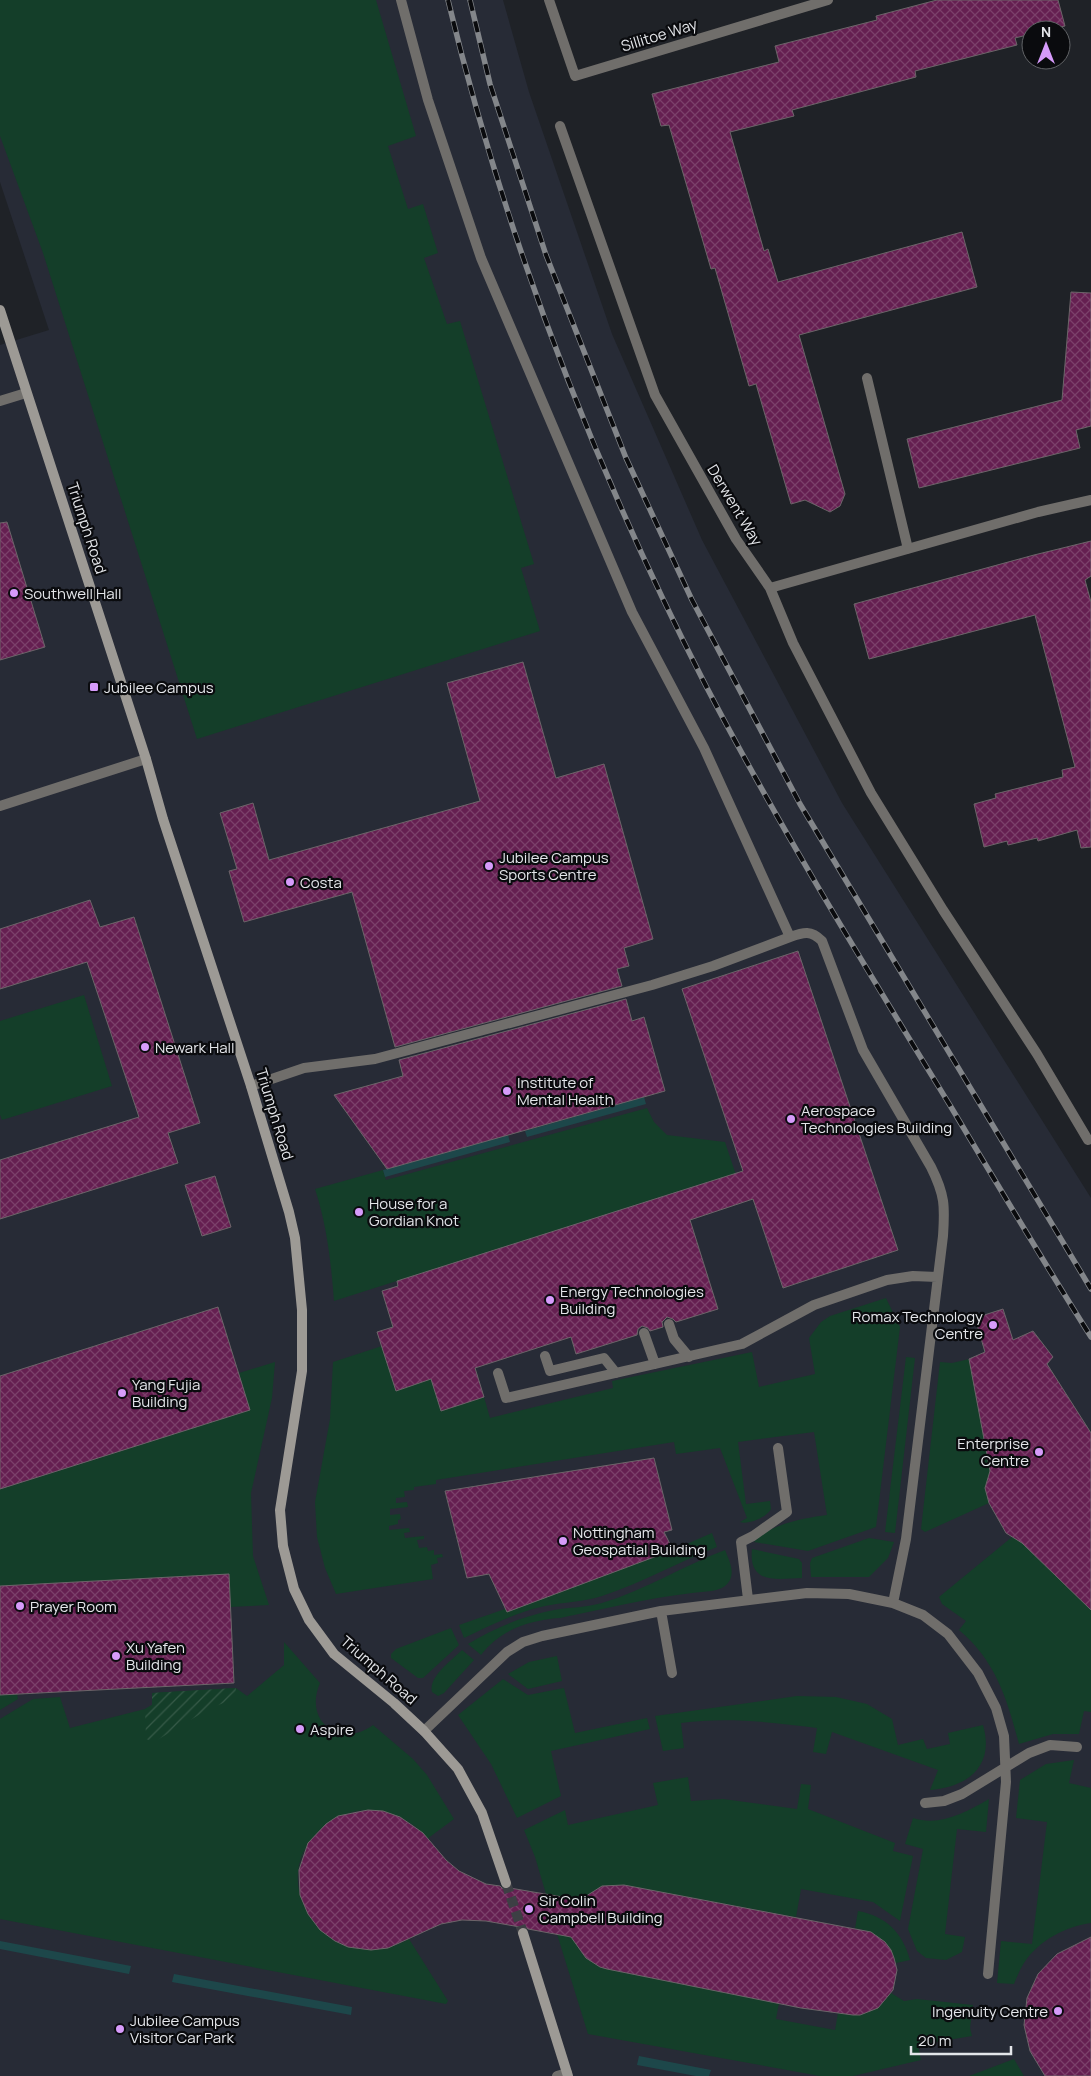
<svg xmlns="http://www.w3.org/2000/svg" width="1091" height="2076" font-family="Manrope,sans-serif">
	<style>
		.built { fill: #272b36 }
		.green { fill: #143e29 }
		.garden { fill: url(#garden-furrows) }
		.water { fill: #1d474a }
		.building { fill: url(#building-cross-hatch); stroke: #6c6569 }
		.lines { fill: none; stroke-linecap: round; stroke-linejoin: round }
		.secondary-tunnel { stroke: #3d3f44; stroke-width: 10; stroke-dasharray: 10 5; stroke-linecap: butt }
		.lane { stroke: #706e6b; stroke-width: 10 }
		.secondary { stroke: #9d9a95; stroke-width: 10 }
		.rail-casing { stroke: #83868a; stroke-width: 5.5 }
		.rail { stroke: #0a0b0e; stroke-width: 4; stroke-dasharray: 11; stroke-linecap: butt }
		.poi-dot { fill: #d69bfa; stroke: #0a0b0e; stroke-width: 2 }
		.labels { text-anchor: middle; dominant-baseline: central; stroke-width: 4.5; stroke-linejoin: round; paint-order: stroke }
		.street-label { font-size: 15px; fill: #e4e6ea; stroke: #0a0b0e }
		.poi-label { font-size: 15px; fill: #e4e6ea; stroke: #0a0b0e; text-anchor: start }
	</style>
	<defs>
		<pattern id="garden-furrows" width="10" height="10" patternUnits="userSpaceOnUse" patternTransform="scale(1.25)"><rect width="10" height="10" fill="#143e29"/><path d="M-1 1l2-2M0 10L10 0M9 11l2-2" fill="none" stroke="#365a48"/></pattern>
		<pattern id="building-cross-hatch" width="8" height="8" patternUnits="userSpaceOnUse" patternTransform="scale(1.25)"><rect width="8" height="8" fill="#651f51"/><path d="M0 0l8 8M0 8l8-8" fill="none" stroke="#7b406a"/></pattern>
	</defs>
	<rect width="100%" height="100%" fill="#1f2227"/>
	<!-- built -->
	<path class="built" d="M0,0H503L529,92L612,334L702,540L842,803L1091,1198V2076H0V345L49,330L0,182Z"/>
	<!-- green -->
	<path class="green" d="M0,0H376L416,136L388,146L408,209L423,204L438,253L424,258L447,324L460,321L534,564L521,568L540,631L197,739L43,253L0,136Z
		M84,995L112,1086L2,1120L0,1115V1021Z
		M647,1108L654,1122L667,1135L725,1142L745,1202L710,1181L334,1301C331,1262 327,1226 315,1189L383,1170L386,1180Z
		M886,1298L900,1327L876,1527L808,1551L754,1542C769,1524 805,1518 827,1515L814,1432L738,1442L746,1504L770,1501L771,1509C767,1517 749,1525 740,1522L747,1518L720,1448L676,1454L674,1442L436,1480V1484L414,1487V1490L404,1491L405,1497L396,1498V1503L407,1502L408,1507L390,1509V1515L400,1514L401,1519L398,1520V1524L389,1526V1530L409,1528L410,1532L404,1533L405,1538L424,1536V1539L417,1540L419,1548L427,1547L428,1551L434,1550V1555L442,1554L443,1557L437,1558L438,1563L431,1565L433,1579L336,1594L325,1568L317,1537L315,1502L330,1419L333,1362L382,1346L396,1390L431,1379L441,1411L484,1397L490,1418L613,1388L612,1381L752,1352L759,1387L815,1374L809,1338L821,1322L830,1316Z
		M906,1357L915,1358L895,1533L885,1532Z
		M969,1359L990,1471L985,1488L989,1503L925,1532L921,1529L940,1362L952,1363Z
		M275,1362L272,1398L251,1493L253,1556L269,1605L230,1607L228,1574L0,1586V1485L2,1489L250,1410L239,1373Z
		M712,1533L717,1547C678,1562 642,1583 602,1596C584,1602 564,1602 545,1606C517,1612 489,1626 464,1638L459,1625L505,1609L507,1611L673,1550Z
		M1012,1537L1022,1543L1091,1610V1712L1084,1711L1079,1734H1053L1019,1744C1007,1699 996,1661 959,1630L966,1621L942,1604L939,1597Z
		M869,1538L894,1542L888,1558L869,1577H811L810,1563L812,1558Z
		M752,1549L799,1559L802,1563V1578C777,1579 748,1585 752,1549Z
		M725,1550C729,1560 736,1573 728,1583C720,1593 704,1591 692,1593C648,1598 604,1609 560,1618C529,1620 500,1630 481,1655L468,1644C492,1629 521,1617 549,1611C566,1607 585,1608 602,1603C645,1590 683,1566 725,1550Z
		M451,1628L459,1645L423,1678H418L391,1658V1654L396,1649Z
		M284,1642L320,1683C303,1722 341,1749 373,1725L413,1759L427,1775L454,1819L427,1839C415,1821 392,1812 371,1810C353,1809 335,1817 322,1828C257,1885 335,1982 409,1939L448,2001L446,2004L0,1919V1719L33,1699L60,1697L70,1728L145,1709L152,1705V1693L236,1688L247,1696L284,1665Z
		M462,1650L474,1660L444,1693L438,1696L432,1692C428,1677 452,1660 462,1650Z
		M557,1656L562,1681L528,1689L508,1674L529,1662Z
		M503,1679L528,1695L564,1688L575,1733L647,1718L650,1729L551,1751L561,1796L517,1818L491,1764L458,1715Z
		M0,1688L1,1695L17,1694L18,1699L0,1710Z
		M797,1696L836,1697L867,1704L892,1719L898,1745L923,1739L927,1749L950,1744L948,1733L983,1725C995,1766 968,1787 930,1790L938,1770L832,1732L826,1754L813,1752L817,1728C771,1722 726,1717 681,1723L684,1748L663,1751L655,1716Z
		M1074,1760L1069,1783L1091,1788V1923C1066,1926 1038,1941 1024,1963C1020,1969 1017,1977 1014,1984L997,1983L1001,1941L1032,1944L1047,1822L1016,1818L1020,1780L1046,1764Z
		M688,1777L691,1801L723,1799L797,1809L801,1784L811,1785L808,1809L895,1843L893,1851L913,1856L900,1921L873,1902L801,1889L796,1917L624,1885C607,1885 594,1887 582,1901L546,1894L535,1857L524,1830L565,1810L568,1825L658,1805L653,1783Z
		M989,1799L986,1832L957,1829L945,1934L965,1937L962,1952L946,1960L926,1958L917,1951L908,1929L923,1849L905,1844L913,1818C940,1827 966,1812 989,1799Z
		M858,1911C886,1916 903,1933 910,1960L896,1963C890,1942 875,1931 855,1928Z
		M557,1934L575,1938C577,1952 587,1960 600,1967L779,2003L776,2019L835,2030L838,2013C861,2017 878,2012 891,1993L904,2001L917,1999L973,2005L970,2028L972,2036L918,2045L921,2060L853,2076H820L588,2034Z
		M1014,2059L1024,2076H969Z"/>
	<!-- garden -->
	<path class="garden" d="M236,1688L235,1698L207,1710L154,1742L146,1739L145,1709L152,1705V1693Z"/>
	<!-- water -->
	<path class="water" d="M644,1097L646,1104L527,1137L525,1131Z
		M508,1135L510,1142L385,1177L383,1170Z
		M0,1941L131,1966L129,1974L0,1949Z
		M174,1974L352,2007L351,2015L172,1982Z
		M639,2056L711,2070L709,2076H696L637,2065Z"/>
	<!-- building -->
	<path class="building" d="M937,0H1058L1065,26L1048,30H1031V34L1015,38L1017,45L915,71L916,77L792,110L794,116L730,132L764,251L768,249L778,282L962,232L977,287L799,335L845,494L840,506L830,512L805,500L791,504L756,384L749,386L715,268L711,269L669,125L661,126L652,94L779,62L775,46L877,20L876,16Z
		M1071,292L1091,293V426L1076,430L1080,448L919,488L907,439L1062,400Z
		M7,522L45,647L0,660V523Z
		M1091,541V576L1085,580L1091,602V847L1081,848L1077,830L1038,841L1037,838L1008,845L1007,841L984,847L974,804L996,798L995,794L1063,777L1062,770L1075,767L1035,615L869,659L854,604L1034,555Z
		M523,662L556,778L604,764L653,939L624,948L629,966L617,969L622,986L395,1047L352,892L244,922L229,871L237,869L220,813L253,803L269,860L480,801L447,683Z
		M90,900L100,927L134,917L200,1123L168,1133L178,1163L0,1219V1160L139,1117L87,962L0,989V929Z
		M798,951L898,1250L783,1288L753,1199L690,1220L718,1309L676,1322L673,1319L667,1317L662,1322L663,1327L650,1331L648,1328L642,1326L638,1329L637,1335L576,1354L571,1337L475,1368L484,1397L441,1411L431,1379L396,1391L377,1332L393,1327L382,1291L398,1286L397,1281L743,1171L682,989Z
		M626,999L632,1021L644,1017L665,1091L387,1169L334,1095L403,1076L399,1060Z
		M215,1176L231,1227L202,1236L185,1185Z
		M218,1307L250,1410L0,1489V1376Z
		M1003,1309L1013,1340L1033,1331L1053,1357L1047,1364L1091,1433V1610L1022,1543L1006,1533L989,1503L985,1488L990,1471L969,1359L985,1352L975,1318Z
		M654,1458L672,1530L664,1532L673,1550L507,1612L489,1574L467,1578L445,1491Z
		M229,1574L234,1683L0,1695V1586Z
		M368,1810L383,1811L400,1817L423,1833L446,1860L459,1871L486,1884L500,1886L504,1890L510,1888L580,1900L602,1886L624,1885L871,1932L885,1942L891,1950L894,1958L897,1970L893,1990L878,2008L860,2015H853L801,2008L607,1969L600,1967L586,1958L571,1937L528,1929L524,1926L520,1927L486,1921L462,1920L441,1924L388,1948L371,1950L348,1947L335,1941L320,1930L308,1914L300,1895L299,1870L308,1843L326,1824L338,1816Z
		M1091,1937V2076H1045L1030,2051L1024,2025L1027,1998L1038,1974L1057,1954Z"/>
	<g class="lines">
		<!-- secondary-tunnel -->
		<path class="secondary-tunnel" d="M506,1883L523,1933"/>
		<!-- lane -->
		<path class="lane" d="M549,0L575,76L828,0
			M560,126L655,395L736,539L770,588L1038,512L1091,500
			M867,378L908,549
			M0,401L26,393
			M770,588L793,643L871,793L943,910L1037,1054L1088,1140
			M0,806L146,759
			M790,937C804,932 811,930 822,941L863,1050L931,1167C945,1195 945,1206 943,1236L906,1539L893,1603
			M251,1086L304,1068L375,1059L652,985L713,966L790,937L704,748L632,612L481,258L428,100L401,0
			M669,1324L674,1339L689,1357
			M644,1333L655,1364
			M545,1356L550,1371L604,1358L616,1373
			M498,1373L506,1398L742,1344L814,1305L887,1280L913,1276L937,1277
			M748,1599L741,1542L753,1536L787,1512L778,1448
			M661,1611L672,1673
			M424,1731L507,1652L523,1642L542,1636L661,1611L807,1593L849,1594L893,1603L923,1615L948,1634L978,1673L996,1708L1004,1736L1006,1782L988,1974
			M925,1803L944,1801L962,1794L1029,1753L1050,1745L1077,1747
			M557,2076L567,2073"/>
		<!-- secondary -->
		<path class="secondary" d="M0,310L146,759L163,819L251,1086L289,1212L295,1238L302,1310V1371L280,1510L283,1546L294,1589L309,1620L334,1654L394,1703L424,1731L458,1769L482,1813L506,1883
			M523,1933L568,2076"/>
		<!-- rail casing -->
		<g class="rail-casing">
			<path id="rail" d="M448,0C505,237 595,469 706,686C781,830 866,968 951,1107C997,1184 1043,1261 1091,1337
				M470,0L490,84L546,255L626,458L692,600L800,804L1091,1289"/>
		</g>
		<!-- rail -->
		<use href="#rail" class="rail"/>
	</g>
	<!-- markers -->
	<g class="poi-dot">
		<circle cx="14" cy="593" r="5"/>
		<rect x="89" y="682" width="10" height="10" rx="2.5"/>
		<circle cx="489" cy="866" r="5"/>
		<circle cx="290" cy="882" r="5"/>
		<circle cx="145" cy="1047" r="5"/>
		<circle cx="507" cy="1091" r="5"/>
		<circle cx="791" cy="1119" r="5"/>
		<circle cx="359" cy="1212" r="5"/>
		<circle cx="550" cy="1300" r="5"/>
		<circle cx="993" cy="1325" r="5"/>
		<circle cx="122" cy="1393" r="5"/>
		<circle cx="1039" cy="1452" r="5"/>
		<circle cx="563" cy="1541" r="5"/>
		<circle cx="20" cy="1606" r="5"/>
		<circle cx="116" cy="1656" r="5"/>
		<circle cx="300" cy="1729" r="5"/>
		<circle cx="529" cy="1909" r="5"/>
		<circle cx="1058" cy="2011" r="5"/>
		<circle cx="120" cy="2029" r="5"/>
	</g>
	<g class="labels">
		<!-- street labels -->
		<g class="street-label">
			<text transform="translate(659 35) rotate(-17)">Sillitoe Way</text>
			<text transform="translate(735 505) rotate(59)">Derwent Way</text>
			<text transform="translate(87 528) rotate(72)">Triumph Road</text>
			<text transform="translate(275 1114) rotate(73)">Triumph Road</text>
			<text transform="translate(379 1670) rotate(41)">Triumph Road</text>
		</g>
		<!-- poi labels -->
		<g class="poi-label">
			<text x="24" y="593">Southwell Hall</text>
			<text x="104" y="687">Jubilee Campus</text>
			<text x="499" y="857">Jubilee Campus<tspan x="499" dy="17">Sports Centre</tspan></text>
			<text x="300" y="882">Costa</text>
			<text x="155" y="1047">Newark Hall</text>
			<text x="517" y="1082">Institute of<tspan x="517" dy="17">Mental Health</tspan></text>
			<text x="801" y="1110">Aerospace<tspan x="801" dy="17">Technologies Building</tspan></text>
			<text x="369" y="1203">House for a<tspan x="369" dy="17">Gordian Knot</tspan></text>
			<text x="560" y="1291">Energy Technologies<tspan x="560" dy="17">Building</tspan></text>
			<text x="983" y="1316" text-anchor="end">Romax Technology<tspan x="983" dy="17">Centre</tspan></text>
			<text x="132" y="1384">Yang Fujia<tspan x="132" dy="17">Building</tspan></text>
			<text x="1029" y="1443" text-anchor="end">Enterprise<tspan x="1029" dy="17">Centre</tspan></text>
			<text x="573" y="1532">Nottingham<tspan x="573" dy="17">Geospatial Building</tspan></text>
			<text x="30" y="1606">Prayer Room</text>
			<text x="126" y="1647">Xu Yafen<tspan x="126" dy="17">Building</tspan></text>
			<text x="310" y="1729">Aspire</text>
			<text x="539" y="1900">Sir Colin<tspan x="539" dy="17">Campbell Building</tspan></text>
			<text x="1048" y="2011" text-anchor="end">Ingenuity Centre</text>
			<text x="130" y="2020">Jubilee Campus<tspan x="130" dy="17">Visitor Car Park</tspan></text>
		</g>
	</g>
	<!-- north arrow -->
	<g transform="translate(1046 45)"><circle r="24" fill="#0a0b0e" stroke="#616366"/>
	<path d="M0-4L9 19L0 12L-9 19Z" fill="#d69bfa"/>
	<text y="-8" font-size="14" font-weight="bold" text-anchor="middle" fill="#e4e6ea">N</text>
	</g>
	<!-- scale -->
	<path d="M911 2046v8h100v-8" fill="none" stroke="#e4e6ea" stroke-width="2.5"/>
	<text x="918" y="2046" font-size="15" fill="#e4e6ea" stroke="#0a0b0e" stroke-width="4" paint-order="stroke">20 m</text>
</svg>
